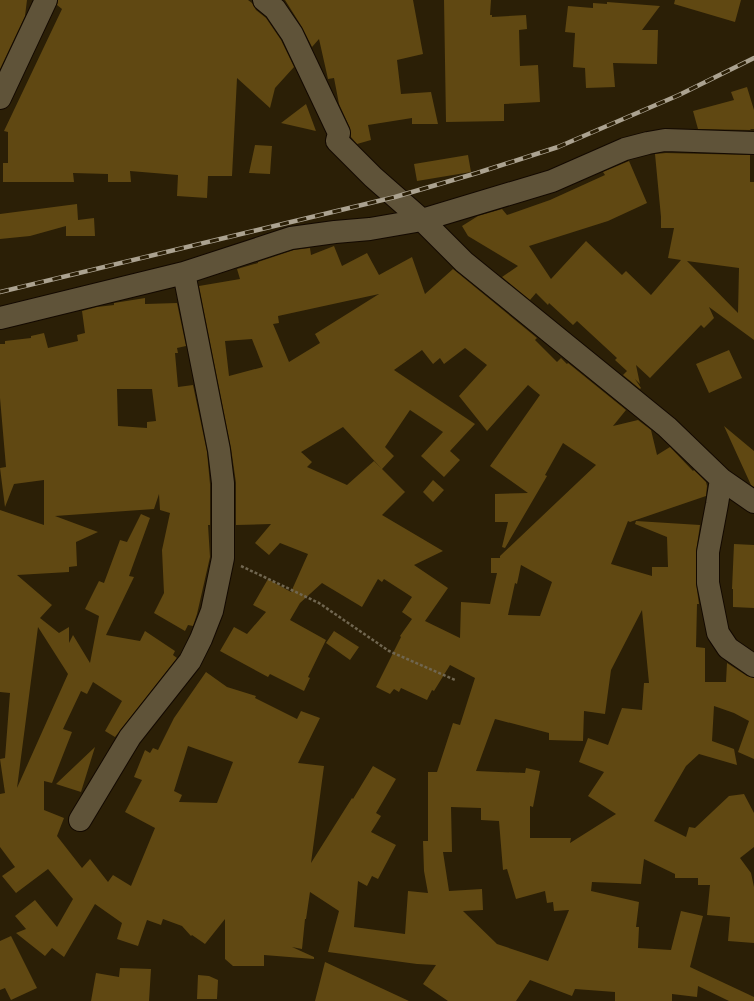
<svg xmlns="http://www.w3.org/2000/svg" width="754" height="1001" font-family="'Source Sans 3',sans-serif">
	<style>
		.building { fill: #604812; fill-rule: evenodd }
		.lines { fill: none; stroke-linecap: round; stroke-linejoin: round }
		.minor-casing { stroke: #130900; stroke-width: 24 }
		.path { stroke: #706650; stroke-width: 2.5; stroke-dasharray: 3 2; stroke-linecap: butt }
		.minor { stroke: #5f5339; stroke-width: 22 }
		.rail-casing { stroke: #aba290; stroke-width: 4.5 }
		.rail { stroke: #2b1f06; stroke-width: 3; stroke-dasharray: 9; stroke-linecap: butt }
	</style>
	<rect width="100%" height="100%" fill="#2b1f06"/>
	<!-- building -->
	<path class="building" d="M0,0H27L25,16L0,69Z
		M58,0H248L252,3L256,10L266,18L281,40L294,67L275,88L270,108L237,78L232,176H208L207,198L177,196L178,175L130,171L131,182H108V174L73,173L74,182H3V163H8V132L4,131L62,9L57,5Z
		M285,0H413L423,54L397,60L401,94L431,92L438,124H412V118L368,125L371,140L357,144L351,137L350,128L339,104L334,78L328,79L319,39L312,47L302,27Z
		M444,0H491L490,15H492V17L526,15L527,29L519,30L520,66L538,65L540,102L504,104V121L446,122Z
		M675,0H741L735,22L674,4Z
		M607,2L660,6L642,30H658L657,64L613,63L615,87L586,88L585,68L573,67L575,33L565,32L568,6L593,8V3L607,4Z
		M747,87L754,110V129H751L750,130L698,129L693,111L734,100L731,92Z
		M306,104L316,131L281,123Z
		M255,145L272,146L270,174L249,173Z
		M666,153L750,155V182H754V340L709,307L714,318L704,328L701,325L650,378L636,365L640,384L635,379L641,388L640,389L623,375L627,371L615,360L617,358L577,321L573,325L549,303L548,305L536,293L530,300L502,277L518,266L468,236L462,226L478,216L502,209L507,215L550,200L605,175L603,172L629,161L647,203L608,221L529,246L551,279L586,241L622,275L626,271L651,295L681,260L668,258L674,228H661V217L655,154ZM687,261L739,268L738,313Z
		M468,155L471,172L417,181L414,164Z
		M77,204L78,220L94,218L95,236H66V226L30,236L0,239V214Z
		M334,246L342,266L367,253L379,275L412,257L425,294L453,269L537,338L535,340L557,362L561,358L567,364L568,363L626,410L613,426L638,420L651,430L657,455L670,447L693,471L694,470L706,482L707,486L706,496L630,522L628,521L611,564L652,576V567H668L667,537L635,524L636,521L700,525L696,552V583L699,604H697L696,647L705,648V682H726L727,663L747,676L754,678V759L738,752L749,721L734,713L714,706L712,741L734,749L737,765L699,754L686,766L654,821L686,837L689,827L695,828L729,796L744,794L754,813V847L740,858L751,873L754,887V943L728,941L730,917L707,915L710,885H698V878H675V874L644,859L641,884L592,882L591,891L639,902L636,927H639L638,948L671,950L681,911L703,916L690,967L754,997V1001H729L698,986L697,997L672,994V1001H615V992L575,989L572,996L530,980L516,1001H448L423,984L436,965L417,964L328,952L339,911L310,892L306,919H305L302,949L292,947L314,957V959L264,955V966H233L225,959V919L205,944L192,935L191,936L182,926L163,919L161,925L147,920L138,946L117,939L122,923L95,904L64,957L52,948L45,956L16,933L26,929L15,916L35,900L57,927L73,899L48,869L16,893L2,876L15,867L0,847V794L5,793L0,759L5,758L10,693L0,692V510L44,525V480L14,484L5,507L0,468L6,467L0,398V344H5V341L31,338V336L44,333L48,348L78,341L77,335L85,333L82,311L97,307L114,305V303L145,298V304L177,303L186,346L177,348L178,353H175L178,387L193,385L207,452L210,484V525H208L210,557L197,614L193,626L188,625L185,631L154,613L164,593L162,550L170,513L160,510L159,494L154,509L55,516L98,532L76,542L77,566L69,567V572L17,575L52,605L40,618L59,633L69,627V643L73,635L90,663L99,616L85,609L99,581L104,583L120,540L127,542L141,514L150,518L129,576L134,577L106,635L140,641L145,631L175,651L173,655L177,658L115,737L105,731L122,701L93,682L87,694L81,691L63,729L72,732L52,783L44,781V810L64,818L57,836L82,868L90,859L108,882L113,875L131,886L155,828L125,812L142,780L134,777L145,750L150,753L153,748L158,750L174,718L206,672L227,687L256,696L255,698L297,719L301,711L320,718L298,763L324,766L311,863L352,798L353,799L373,766L396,779L376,813L381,816L371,832L396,845L378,879L372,876L367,886L358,881L354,927L405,934L408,891L428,893L424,871L423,841H428V772H437L453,723L460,725L475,678L450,665L434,691L432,690L427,700L401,688L399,692L394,689L390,694L376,687L401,637L400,636L412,619L402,612L412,597L384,579L382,582L378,579L362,607L322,583L300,603L290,620L326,640L308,677L310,678L304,691L270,674L268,677L220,651L234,627L247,634L266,612L253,605L268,579L291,592L308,554L280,543L269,555L255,543L271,524L236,525V483L231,448L199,286L240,279L237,269L258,263V262L294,250L310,248L311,255ZM379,294L315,334L320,343L289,362L273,324L279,323L278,316ZM252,339L263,367L229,376L225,341ZM465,348L487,365L459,396L487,431L528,385L540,395L490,466L528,493L495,494V522H508L502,547L505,548L547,476L545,475L563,443L596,465L500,556V558H491V573H497L490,604L461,602L460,638L425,621L448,588L414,565L443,551L382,515L405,492L382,469L394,456L385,447L410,410L443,432L421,456L444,477L460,460L450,451L475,424L394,370L422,350L433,364L440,358L444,364ZM117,389H152L156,421L147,422V428L118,426ZM343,427L381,468L374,461L347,485L307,467L312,462L301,452ZM521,565L552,582L540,616L508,615L515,583L517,584ZM642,610L649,683H644L642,710L622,708L608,745L588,738L579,762L604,772L588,796L616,814L570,843L571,838H530V806L533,807L540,771L526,768L525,773L476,771L495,719L549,733V740L583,741L584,711L605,714L611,670ZM38,627L68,674L17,788ZM188,746L233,762L217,803L179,802L182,795L174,791ZM451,807L481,808V820L499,821L503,870L507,869L516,899L545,891L547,903L553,902L554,911L569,910L548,961L497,944L463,911L483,910L482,889L449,891L443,852H452Z
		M729,350L742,378L709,393L696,364Z
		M724,426L754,451V487L751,485Z
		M433,480L444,490L433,502L423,492Z
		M734,544L754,545V608L733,607V589H732Z
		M334,631L359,647L350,660L326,643Z
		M95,747L81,792L56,784Z
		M11,936L37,988L11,1000L5,988L0,990V941Z
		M325,962L409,1001H315Z
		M120,968L151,969L149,1001H91L96,973L119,977Z
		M198,975L209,976L218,980L217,999H197Z"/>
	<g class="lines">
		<!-- minor casing -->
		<g class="minor-casing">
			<path id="minor" d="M264,0L275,9L292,34L339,133L337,141L373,177L422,220L464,262L667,427L721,479L754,502
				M0,98L46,0
				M0,318L184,273L291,238L335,232L370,229L422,220L552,181L625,149L648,143L665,140L754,143
				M721,479L717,504L708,552V583L718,633L728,648L754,666
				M80,820L130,737L190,661L201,639L212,611L223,558V483L219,450L184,273"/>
		</g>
		<!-- path -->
		<path class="path" d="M241,566L319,603L389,651L455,680"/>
		<!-- minor -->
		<use href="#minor" class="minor"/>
		<!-- rail casing -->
		<g class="rail-casing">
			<path id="rail" d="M0,292L395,197L477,173L558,147L679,95L754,58"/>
		</g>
		<!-- rail -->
		<use href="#rail" class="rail"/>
	</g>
</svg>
